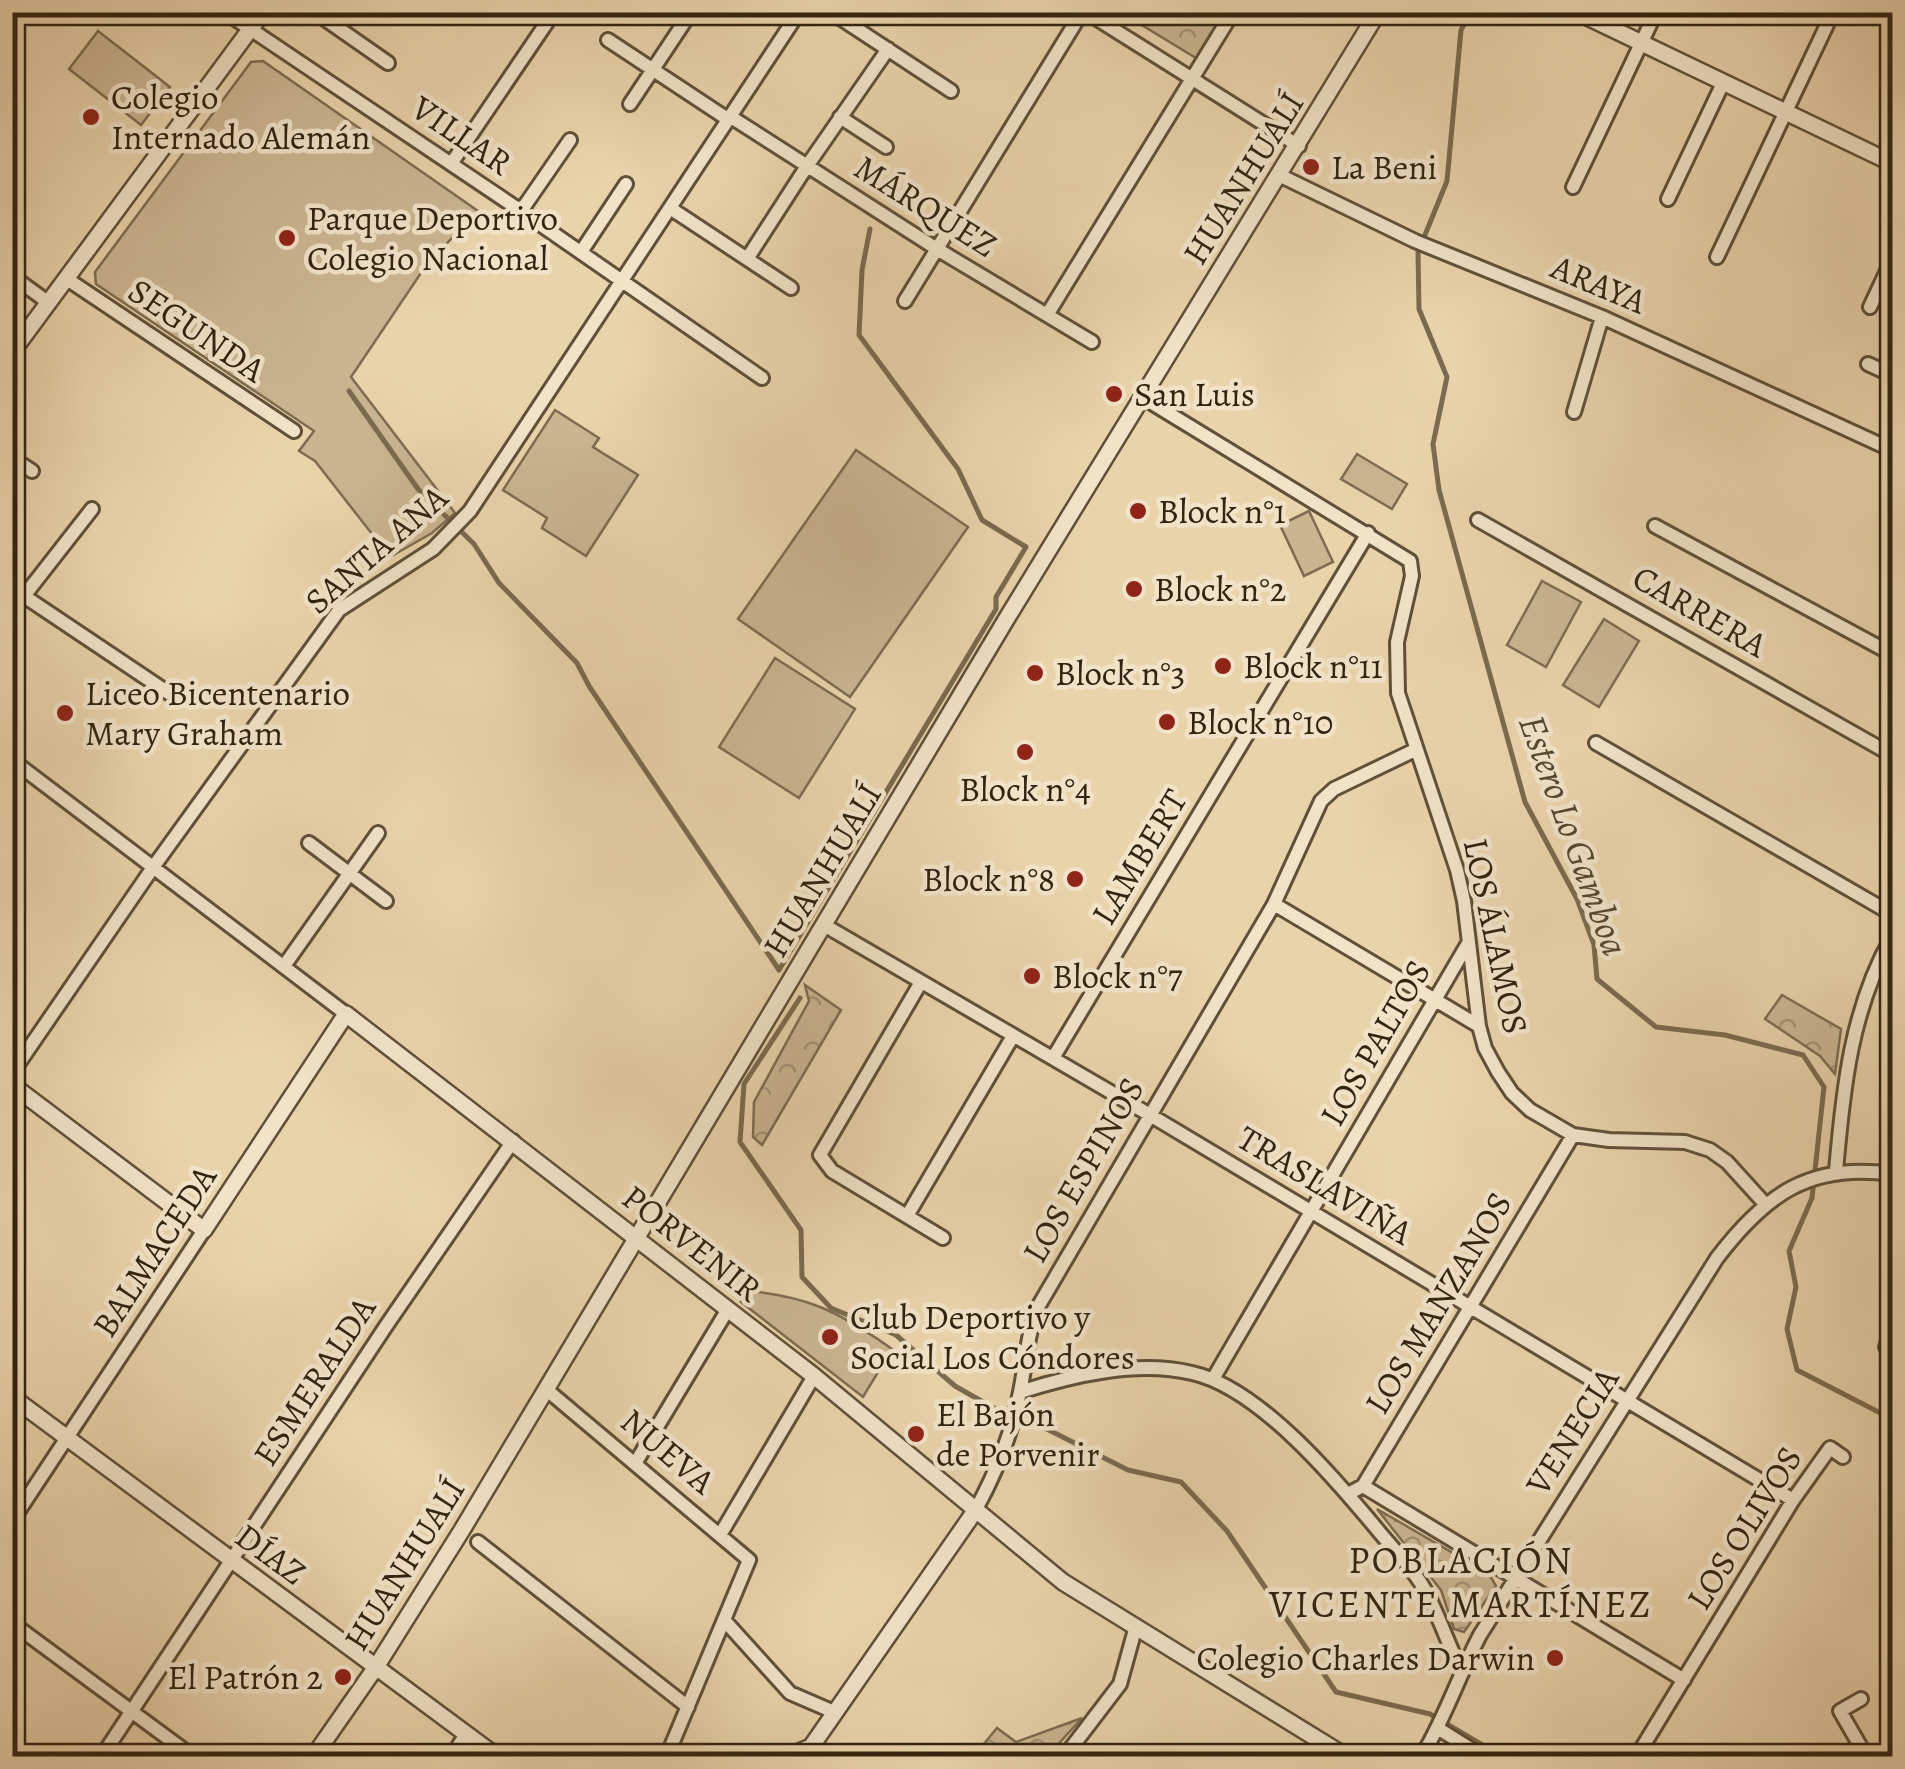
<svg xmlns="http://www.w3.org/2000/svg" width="1905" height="1769" font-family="Alegreya,serif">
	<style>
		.grass { fill: #cab591; stroke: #7e6c51; stroke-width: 2.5 }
		.park { fill: url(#park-crowns); stroke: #7e6c51; stroke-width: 2.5 }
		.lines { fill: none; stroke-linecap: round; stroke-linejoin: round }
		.stream { stroke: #7b6a4e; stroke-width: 5 }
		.minor-casing { stroke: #605038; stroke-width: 18 }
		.tertiary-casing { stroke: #605038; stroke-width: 20 }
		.minor { stroke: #f1e2c8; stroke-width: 12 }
		.tertiary { stroke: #f1e2c8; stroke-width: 15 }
		.poi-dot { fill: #8f2418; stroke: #f1e2c8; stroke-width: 4 }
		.labels { text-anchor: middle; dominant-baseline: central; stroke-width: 9; stroke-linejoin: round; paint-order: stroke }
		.poi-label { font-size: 35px; fill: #322411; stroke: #f1e2c8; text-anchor: start }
		.street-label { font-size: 35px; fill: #322411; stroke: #f1e2c8 }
		.water-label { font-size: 38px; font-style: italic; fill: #564730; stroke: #f1e2c8 }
		.neighbourhood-label { font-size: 38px; letter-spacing: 2.5px; fill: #322411; stroke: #f1e2c8 }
	</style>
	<defs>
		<pattern id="park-crowns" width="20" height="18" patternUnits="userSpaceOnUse" patternTransform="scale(2.5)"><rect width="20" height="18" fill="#cab591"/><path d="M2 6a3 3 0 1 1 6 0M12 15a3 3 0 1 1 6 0" fill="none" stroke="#a59375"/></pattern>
	</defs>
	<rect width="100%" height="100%" fill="#e9d3ab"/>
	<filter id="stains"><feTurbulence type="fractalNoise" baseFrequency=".002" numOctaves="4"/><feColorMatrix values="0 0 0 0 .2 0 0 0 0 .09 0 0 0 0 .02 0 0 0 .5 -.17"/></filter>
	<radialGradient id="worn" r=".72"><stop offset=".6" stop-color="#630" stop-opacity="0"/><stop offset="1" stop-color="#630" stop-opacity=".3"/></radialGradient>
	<!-- grass -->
	<path class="grass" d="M98,31L170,87L141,125L69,69Z
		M263,61L478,211L427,264L351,377L455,513L432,533L390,557L315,461L299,451L314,431L96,284L95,272L251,62Z
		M555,410L599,438L593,447L638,475L586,556L542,528L547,518L503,490Z
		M856,450L968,527L850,697L738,619Z
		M1357,454L1407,484L1392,509L1341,479Z
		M1309,511L1333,562L1304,576L1280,525Z
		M1542,581L1581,602L1546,667L1507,645Z
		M1604,619L1639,641L1599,707L1563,685Z
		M775,658L855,709L799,798L719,747Z
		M738,1290C805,1295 837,1310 892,1349L863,1397L741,1302Z"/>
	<!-- park -->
	<path class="park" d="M1122,13H1224L1196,58Z
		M805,985L841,1010L762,1145L753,1137L754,1102L809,1001Z
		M1782,995L1841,1029L1835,1074L1820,1056L1765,1019Z
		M1377,1509L1489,1574L1496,1586L1464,1632L1454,1629L1441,1590Z
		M1082,1718L1051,1752L1042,1754L1030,1750L997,1756H974L997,1728L1016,1742Z"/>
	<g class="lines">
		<!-- stream -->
		<path class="stream" d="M1472,12L1461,30L1447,181L1418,252L1419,309L1447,377L1433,444L1439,490L1525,802L1577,899L1594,945L1597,979L1656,1027L1725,1035L1803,1055L1824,1087L1812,1198L1789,1251L1796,1287L1787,1329L1797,1370L1892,1419
			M349,391L418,489L474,544L499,583L577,663L589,686L779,970L996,609V597L1026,547L982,520L958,469L859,335L862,270L870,229
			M800,998L744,1084L740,1142L801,1230L802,1277L831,1308L896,1335L955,1386L999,1411
			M1027,1419L1128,1470L1181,1482L1227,1531L1336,1692L1430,1714L1501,1756"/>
		<!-- minor casing -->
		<g class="minor-casing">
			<path id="minor" d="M225,12L521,211L762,378
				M315,12L388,63
				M831,12L951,91
				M1086,12L1299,146
				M608,40L729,120
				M630,104L691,12
				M731,117L937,249L1092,342
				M840,117L886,147
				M451,164L554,12
				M1281,176L1415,241L1602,317L1892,450
				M1573,187L1656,12
				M1668,199L1723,83
				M670,208L791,288
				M521,211L570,140
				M581,252L626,184
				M1717,257L1833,12
				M747,259L807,166L888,49
				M12,276L49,303
				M67,279L294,431
				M905,301L1082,12
				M1870,307L1892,260
				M1047,315L1233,12
				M1868,364L1892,375
				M1142,397L1410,561L1412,576L1397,642L1398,693L1457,870L1464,901L1479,1026L1485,1048L1498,1072L1512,1093L1530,1110L1573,1135L1609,1140L1685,1142L1710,1150L1727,1162L1766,1205
				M1574,412L1602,317
				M12,458L32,471
				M1478,520L1892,755
				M1655,526L1892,654
				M12,588L170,694
				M24,596L92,509
				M1596,743L1892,914
				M12,760L346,1014
				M309,843L386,901
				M1274,904L1479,1026
				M824,925L1150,1115L1793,1500
				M284,966L378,833
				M921,982L820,1155L832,1171L943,1238
				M1053,1058L1368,533
				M12,1073L154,866L339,610L433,549L470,511L799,12
				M1836,1171C1843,1089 1851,1009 1892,937
				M907,1216L1013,1036
				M1886,1347L1892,1329
				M1213,1379L1467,945
				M547,1390L749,1560L667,1756
				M1020,1392C1073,1375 1137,1360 1192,1373C1260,1388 1338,1482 1381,1534C1396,1552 1416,1572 1427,1594C1440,1618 1448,1645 1461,1670
				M636,1462L728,1309
				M1363,1486L1684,1680
				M1348,1494L1363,1486L1573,1135
				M975,1511C995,1475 1012,1433 1020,1392C1026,1363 1027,1335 1038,1307L1274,904L1321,801L1334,789L1415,750
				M12,1521L204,1230
				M720,1535L814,1376
				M478,1542L688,1707
				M725,1621L790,1693L834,1712
				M12,1623L192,1756
				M1861,1699L1840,1711L1866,1756
				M1439,1729L1482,1756
				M102,1756L386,1326L513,1141
				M452,1756L466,1734
				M1065,1756L1120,1684L1136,1626
				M1422,1756C1445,1718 1459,1675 1480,1635L1717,1258C1765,1195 1810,1162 1892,1174
				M1637,1756L1793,1500L1830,1448L1843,1457"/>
		</g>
		<!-- tertiary casing -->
		<g class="tertiary-casing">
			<path id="tertiary" d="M1577,12L1892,163
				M12,352L263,12
				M12,1085L204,1230L346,1014L814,1376L1063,1582L1345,1756
				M12,1397L496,1756
				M314,1756L376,1667L462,1530L1007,618L1378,12
				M790,1756L811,1747L975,1511"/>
		</g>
		<!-- minor -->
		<use href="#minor" class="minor"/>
		<!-- tertiary -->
		<use href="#tertiary" class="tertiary"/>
	</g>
	<!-- markers -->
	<g class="poi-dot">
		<circle cx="91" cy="117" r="10"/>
		<circle cx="1311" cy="167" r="10"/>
		<circle cx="287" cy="238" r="10"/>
		<circle cx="1114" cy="394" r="10"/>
		<circle cx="1138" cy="511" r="10"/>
		<circle cx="1134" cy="589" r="10"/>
		<circle cx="1223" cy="666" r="10"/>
		<circle cx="1035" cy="673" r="10"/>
		<circle cx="65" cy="713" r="10"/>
		<circle cx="1167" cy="722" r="10"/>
		<circle cx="1025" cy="752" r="10"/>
		<circle cx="1075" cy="879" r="10"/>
		<circle cx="1032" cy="976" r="10"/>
		<circle cx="830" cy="1337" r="10"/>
		<circle cx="916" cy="1434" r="10"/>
		<circle cx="1555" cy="1658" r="10"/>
		<circle cx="343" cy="1677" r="10"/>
	</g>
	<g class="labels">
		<!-- poi labels -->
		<g class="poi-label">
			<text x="111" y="97">Colegio<tspan x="111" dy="40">Internado Alemán</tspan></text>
			<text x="1331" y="167">La Beni</text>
			<text x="307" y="218">Parque Deportivo<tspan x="307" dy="40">Colegio Nacional</tspan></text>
			<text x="1134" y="394">San Luis</text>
			<text x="1158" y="511">Block n°1</text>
			<text x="1154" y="589">Block n°2</text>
			<text x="1243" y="666">Block n°11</text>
			<text x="1055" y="673">Block n°3</text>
			<text x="85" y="693">Liceo Bicentenario<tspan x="85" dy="40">Mary Graham</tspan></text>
			<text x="1187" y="722">Block n°10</text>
			<text x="1025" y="789" text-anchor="middle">Block n°4</text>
			<text x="1055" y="879" text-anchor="end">Block n°8</text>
			<text x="1052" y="976">Block n°7</text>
			<text x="850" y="1317">Club Deportivo y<tspan x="850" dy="40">Social Los Cóndores</tspan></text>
			<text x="936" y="1414">El Bajón<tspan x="936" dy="40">de Porvenir</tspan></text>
			<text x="1535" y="1658" text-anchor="end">Colegio Charles Darwin</text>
			<text x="323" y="1677" text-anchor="end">El Patrón 2</text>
		</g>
		<!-- street labels -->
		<g class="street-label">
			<text transform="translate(462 135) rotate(34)">VILLAR</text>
			<text transform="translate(1243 178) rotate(-58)">HUANHUALÍ</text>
			<text transform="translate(926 206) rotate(32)">MÁRQUEZ</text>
			<text transform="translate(1599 284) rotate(23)">ARAYA</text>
			<text transform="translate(197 330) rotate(34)">SEGUNDA</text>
			<text transform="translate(376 549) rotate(-41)">SANTA ANA</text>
			<text transform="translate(1700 611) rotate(30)">CARRERA</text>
			<text transform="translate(1139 857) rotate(-59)">LAMBERT</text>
			<text transform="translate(822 870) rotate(-59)">HUANHUALÍ</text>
			<text transform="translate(1496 936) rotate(78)">LOS ÁLAMOS</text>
			<text transform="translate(1375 1043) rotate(-60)">LOS PALTOS</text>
			<text transform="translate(1083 1170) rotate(-60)">LOS ESPINOS</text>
			<text transform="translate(1325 1185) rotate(31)">TRASLAVIÑA</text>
			<text transform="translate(692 1243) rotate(38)">PORVENIR</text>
			<text transform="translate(154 1251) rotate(-57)">BALMACEDA</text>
			<text transform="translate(1438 1303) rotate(-59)">LOS MANZANOS</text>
			<text transform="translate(314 1381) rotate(-57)">ESMERALDA</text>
			<text transform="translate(1572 1431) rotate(-58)">VENECIA</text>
			<text transform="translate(668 1451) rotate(40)">NUEVA</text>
			<text transform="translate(1744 1528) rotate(-58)">LOS OLIVOS</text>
			<text transform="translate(271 1554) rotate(36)">DÍAZ</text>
			<text transform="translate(404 1564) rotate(-58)">HUANHUALÍ</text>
		</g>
		<!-- water labels -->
		<g class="water-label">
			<text transform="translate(1574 835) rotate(70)">Estero Lo Gamboa</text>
		</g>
		<!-- neighbourhood labels -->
		<g class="neighbourhood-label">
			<text x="1461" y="1560">POBLACIÓN<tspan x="1461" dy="44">VICENTE MARTÍNEZ</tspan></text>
		</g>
	</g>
	<!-- margin -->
	<rect width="1905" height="1769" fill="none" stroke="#e9d3ab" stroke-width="50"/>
	<rect x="15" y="15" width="1875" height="1739" fill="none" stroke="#322411" stroke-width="5"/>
	<rect x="25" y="25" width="1855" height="1719" fill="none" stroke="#322411" stroke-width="2.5"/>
	<rect width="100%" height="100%" filter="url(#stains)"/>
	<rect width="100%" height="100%" fill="url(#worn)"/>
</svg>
